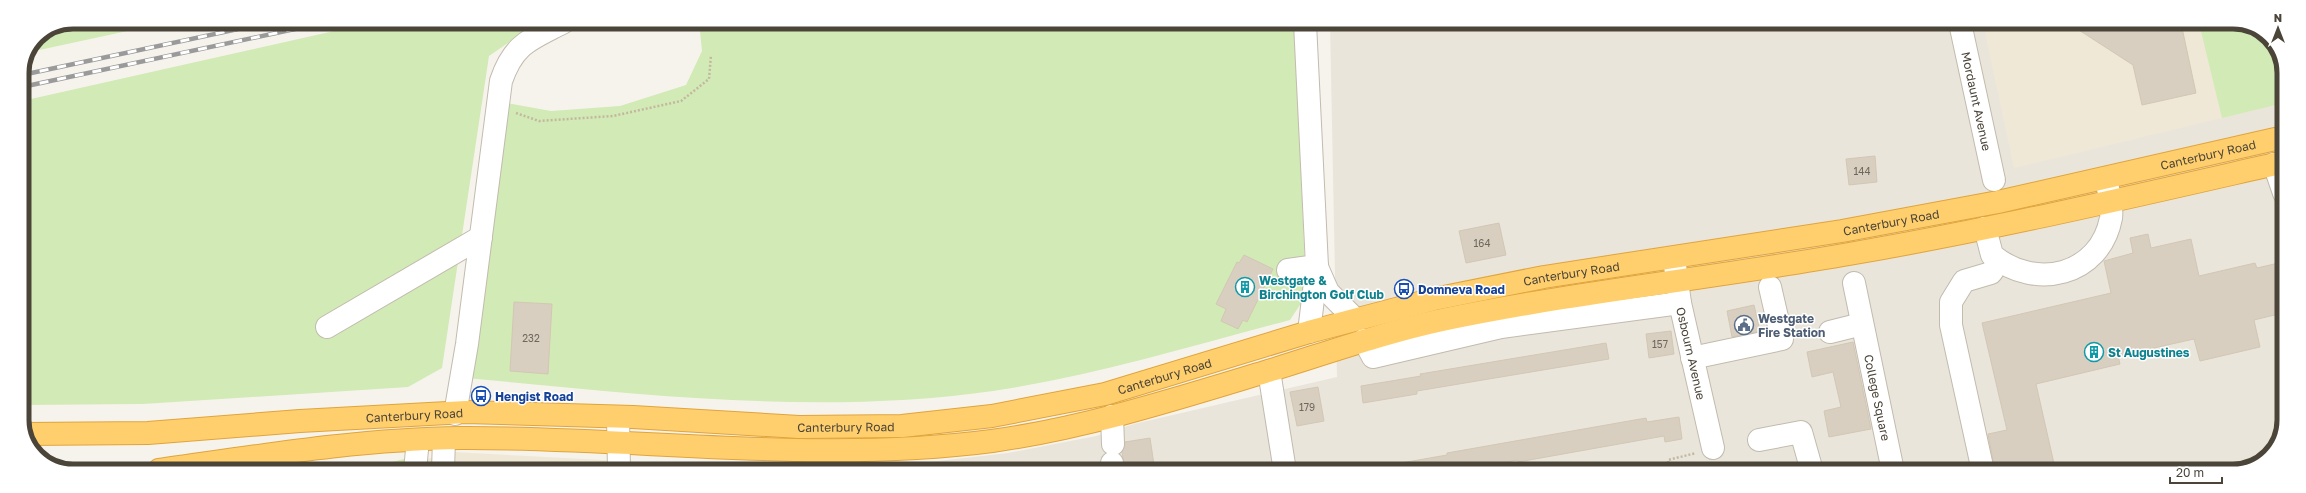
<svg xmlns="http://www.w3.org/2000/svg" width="2306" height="493" font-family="'Golos Text',sans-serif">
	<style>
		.residential { fill: #eae5da }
		.education { fill: #efe8d6 }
		.green { fill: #d2eab5 }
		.building { fill: #d8cfc1; stroke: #d3c7b4 }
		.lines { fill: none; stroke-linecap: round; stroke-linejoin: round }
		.minor-casing { stroke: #c2bbae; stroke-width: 24 }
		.highway-casing { stroke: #e0a43c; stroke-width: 24 }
		.path { stroke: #c4b79f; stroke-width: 2.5; stroke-dasharray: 2 2; stroke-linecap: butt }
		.minor { stroke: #fff; stroke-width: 22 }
		.highway { stroke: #ffcf6e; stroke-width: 22 }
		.rail-casing { stroke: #9a9a9a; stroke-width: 4.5 }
		.rail { stroke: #fff; stroke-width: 3; stroke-dasharray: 9; stroke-linecap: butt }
		.labels { text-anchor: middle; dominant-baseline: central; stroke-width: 3; stroke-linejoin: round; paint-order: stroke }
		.number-label { font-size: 10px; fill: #6e675b }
		.street-label { font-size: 12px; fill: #4b4439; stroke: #fff }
		.culture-label { font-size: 12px; font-weight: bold; fill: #0d838f; stroke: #fff; text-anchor: start }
		.transit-label { font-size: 12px; font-weight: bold; fill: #164399; stroke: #fff; text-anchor: start }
		.service-label { font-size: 12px; font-weight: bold; fill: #4e5e75; stroke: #fff; text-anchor: start }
		.rim { fill: none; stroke: #4b4439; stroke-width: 5 }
	</style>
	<rect width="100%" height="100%" fill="#f6f3ec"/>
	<!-- residential -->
	<path class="residential" d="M1330,23H2243L2271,39L2284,69L2283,430L2267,459L2234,471L654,470L653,462L863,466L920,463L1008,453L1096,436L1134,424L1337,377Z"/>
	<!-- education -->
	<path class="education" d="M1983,23H2243L2271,39L2284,69V103L2014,168Z
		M454,452L641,462L639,470H427V459Z"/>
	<!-- green -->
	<path class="green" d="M73,22H169L30,52L37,37Z
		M374,22H538L489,56L442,368L408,387L143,404L22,405V101Z
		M699,22L1295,23L1306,296L1290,320C1192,346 1093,376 993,391C817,416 641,394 466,378L507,103L551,111L620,106L686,85L702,51Z
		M2199,23H2243L2271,39L2284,69V103L2222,118Z
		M408,458V470H361Z"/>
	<!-- building -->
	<path class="building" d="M2068,23H2149L2150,29L2181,23L2196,93L2142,105L2133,65Z
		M1875,156L1877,182L1849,185L1846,159Z
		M1499,223L1506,255L1466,263L1459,231Z
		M2148,234L2151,248L2191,239L2199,276L2255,263L2257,268L2283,262V313L2254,320L2260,347L2200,361L2194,339L2118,356L2120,364L2036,384L2055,468L2041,471H1995L1988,434L2007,430L1982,323L2111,293L2104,261L2133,253L2130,238Z
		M1244,255L1273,269L1247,322L1243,320L1238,329L1221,321L1226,309L1216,304L1237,262L1239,263Z
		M514,302L552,304L548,374L510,371Z
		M1754,305L1760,331L1732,337L1727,311Z
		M1671,331L1674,354L1649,358L1646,334Z
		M1853,342L1871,429L1829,437L1824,411L1841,407L1833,372L1812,377L1807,352Z
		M1606,343L1609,359L1417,391V394L1363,403L1361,386L1421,376L1420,374Z
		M1318,387L1324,421L1297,426L1290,392Z
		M1679,417L1682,439L1665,442L1664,436L1518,462V460L1456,471H1401V463L1447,455V453L1646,418L1647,422Z
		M1150,438L1154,465L1125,470L1122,452L1125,442Z"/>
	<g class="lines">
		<!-- minor casing -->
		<g class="minor-casing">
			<g id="minor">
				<path d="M1305,23L1317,266L1309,332"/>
				<path id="s1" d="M1960,23L1994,180"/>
				<path d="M2274,164L2284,193"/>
				<path d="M1985,228L1992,255C2035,291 2100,276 2111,218C2113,205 2108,191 2106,178"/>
				<path id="s2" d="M1674,258L1680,303L1713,448"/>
				<path d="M1317,267L1328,292L1355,319"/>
				<path d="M1288,270L1317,266"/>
				<path id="s3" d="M1854,283L1893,471"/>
				<path d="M327,327L481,237"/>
				<path d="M1830,332L1862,324"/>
				<path d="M1364,340L1373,357L1501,327L1680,303"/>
				<path d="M1692,358L1782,339L1770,287"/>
				<path d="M1269,371L1285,471"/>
				<path d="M455,414L467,344L501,81C514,43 530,40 564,22"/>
				<path d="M1112,416L1113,444"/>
				<path d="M618,417L619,470"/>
				<path d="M1759,440L1801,432L1812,471"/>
				<path d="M415,470L418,440"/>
				<path d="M443,470L444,439"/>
				<path d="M1112,471V463"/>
				<path d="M1983,471L1951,325V302L1964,281L1991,273L1999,261"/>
			</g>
		</g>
		<!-- highway casing -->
		<g class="highway-casing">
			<g id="highway">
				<path id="s4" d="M26,434L148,433L300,421L466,412L633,417L799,427L902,426L992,416L1105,394L1309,332L1434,299L1544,277L1842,231L1998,202L2284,137"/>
				<path d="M159,470C259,456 360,439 461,438C638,437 816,464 992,441C1085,428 1176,399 1265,372C1324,354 1382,333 1442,320C1576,292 1714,278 1849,254C1995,229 2139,195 2284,162"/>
			</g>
		</g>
		<!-- path -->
		<path class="path" d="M516,113L539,121L613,116L681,101L709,79L711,55
			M1668,471V460L1696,453"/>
		<!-- minor -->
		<use href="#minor" class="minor"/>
		<!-- highway -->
		<use href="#highway" class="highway"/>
		<!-- rail casing -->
		<g class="rail-casing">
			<path id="rail" d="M22,75L271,22
				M22,87L328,22"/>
		</g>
		<!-- rail -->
		<use href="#rail" class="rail"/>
	</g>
	<!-- icons -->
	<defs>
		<g id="building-ring" transform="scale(1)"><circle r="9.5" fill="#fff" stroke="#0f9aa8" stroke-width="1.5"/><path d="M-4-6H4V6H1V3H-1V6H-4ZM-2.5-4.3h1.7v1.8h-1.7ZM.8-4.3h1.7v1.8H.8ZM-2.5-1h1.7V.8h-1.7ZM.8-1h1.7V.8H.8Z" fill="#0f9aa8"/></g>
		<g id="bus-ring" transform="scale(1)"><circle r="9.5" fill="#fff" stroke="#1a4fb4" stroke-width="1.5"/><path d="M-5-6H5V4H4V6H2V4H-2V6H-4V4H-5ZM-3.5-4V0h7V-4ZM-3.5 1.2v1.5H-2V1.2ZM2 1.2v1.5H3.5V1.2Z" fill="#1a4fb4"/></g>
		<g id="civic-ring" transform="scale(1)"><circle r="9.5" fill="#fff" stroke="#5c6f8a" stroke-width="1.5"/><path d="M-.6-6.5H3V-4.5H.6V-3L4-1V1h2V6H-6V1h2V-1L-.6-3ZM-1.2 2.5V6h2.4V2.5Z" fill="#5c6f8a"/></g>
	</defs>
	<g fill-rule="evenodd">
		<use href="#building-ring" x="1245" y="287"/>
		<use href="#bus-ring" x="1404" y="289"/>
		<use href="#civic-ring" x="1744" y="325"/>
		<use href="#building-ring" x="2094" y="352"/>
		<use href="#bus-ring" x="481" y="396"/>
	</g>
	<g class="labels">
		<!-- number labels -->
		<g class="number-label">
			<text x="1862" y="171">144</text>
			<text x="1482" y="243">164</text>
			<text x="531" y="338">232</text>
			<text x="1660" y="344">157</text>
			<text x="1307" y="407">179</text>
		</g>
		<!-- street labels -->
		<g class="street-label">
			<text stroke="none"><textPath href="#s1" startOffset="80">Mordaunt Avenue</textPath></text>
			<text stroke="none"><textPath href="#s4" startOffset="2213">Canterbury Road</textPath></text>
			<text stroke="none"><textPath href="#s4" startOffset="1889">Canterbury Road</textPath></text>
			<text stroke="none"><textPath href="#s4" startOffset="1565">Canterbury Road</textPath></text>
			<text stroke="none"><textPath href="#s2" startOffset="97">Osbourn Avenue</textPath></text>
			<text stroke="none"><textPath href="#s4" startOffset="1145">Canterbury Road</textPath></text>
			<text stroke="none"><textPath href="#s3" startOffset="117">College Square</textPath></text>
			<text stroke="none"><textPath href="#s4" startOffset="389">Canterbury Road</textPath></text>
			<text stroke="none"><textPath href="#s4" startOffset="821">Canterbury Road</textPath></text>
		</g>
		<!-- culture labels -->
		<g class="culture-label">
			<text x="1259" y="280">Westgate &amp;<tspan x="1259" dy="14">Birchington Golf Club</tspan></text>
			<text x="2108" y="352">St Augustines</text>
		</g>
		<!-- transit labels -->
		<g class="transit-label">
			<text x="1418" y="289">Domneva Road</text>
			<text x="495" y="396">Hengist Road</text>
		</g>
		<!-- service labels -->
		<g class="service-label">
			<text x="1758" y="318">Westgate<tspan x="1758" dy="14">Fire Station</tspan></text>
		</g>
	</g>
	<!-- crop -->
	<path d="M0 0H2306V493H0ZM73 29H2233A44 44 0 0 1 2277 73V420A44 44 0 0 1 2233 464H73A44 44 0 0 1 29 420V73A44 44 0 0 1 73 29Z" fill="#fff" fill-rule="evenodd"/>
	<path class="rim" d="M73 29H2233A44 44 0 0 1 2277 73V420A44 44 0 0 1 2233 464H73A44 44 0 0 1 29 420V73A44 44 0 0 1 73 29Z"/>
	<!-- north arrow -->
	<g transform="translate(2278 28)" stroke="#ffffff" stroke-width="3" paint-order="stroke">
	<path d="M0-3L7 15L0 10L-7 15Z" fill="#4b4439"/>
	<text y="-6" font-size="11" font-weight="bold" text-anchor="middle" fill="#4b4439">N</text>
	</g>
	<!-- scale -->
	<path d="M2170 477v6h52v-6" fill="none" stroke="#4b4439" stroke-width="2"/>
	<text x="2176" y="477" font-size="12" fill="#4b4439" stroke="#ffffff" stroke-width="3" paint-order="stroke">20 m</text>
</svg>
